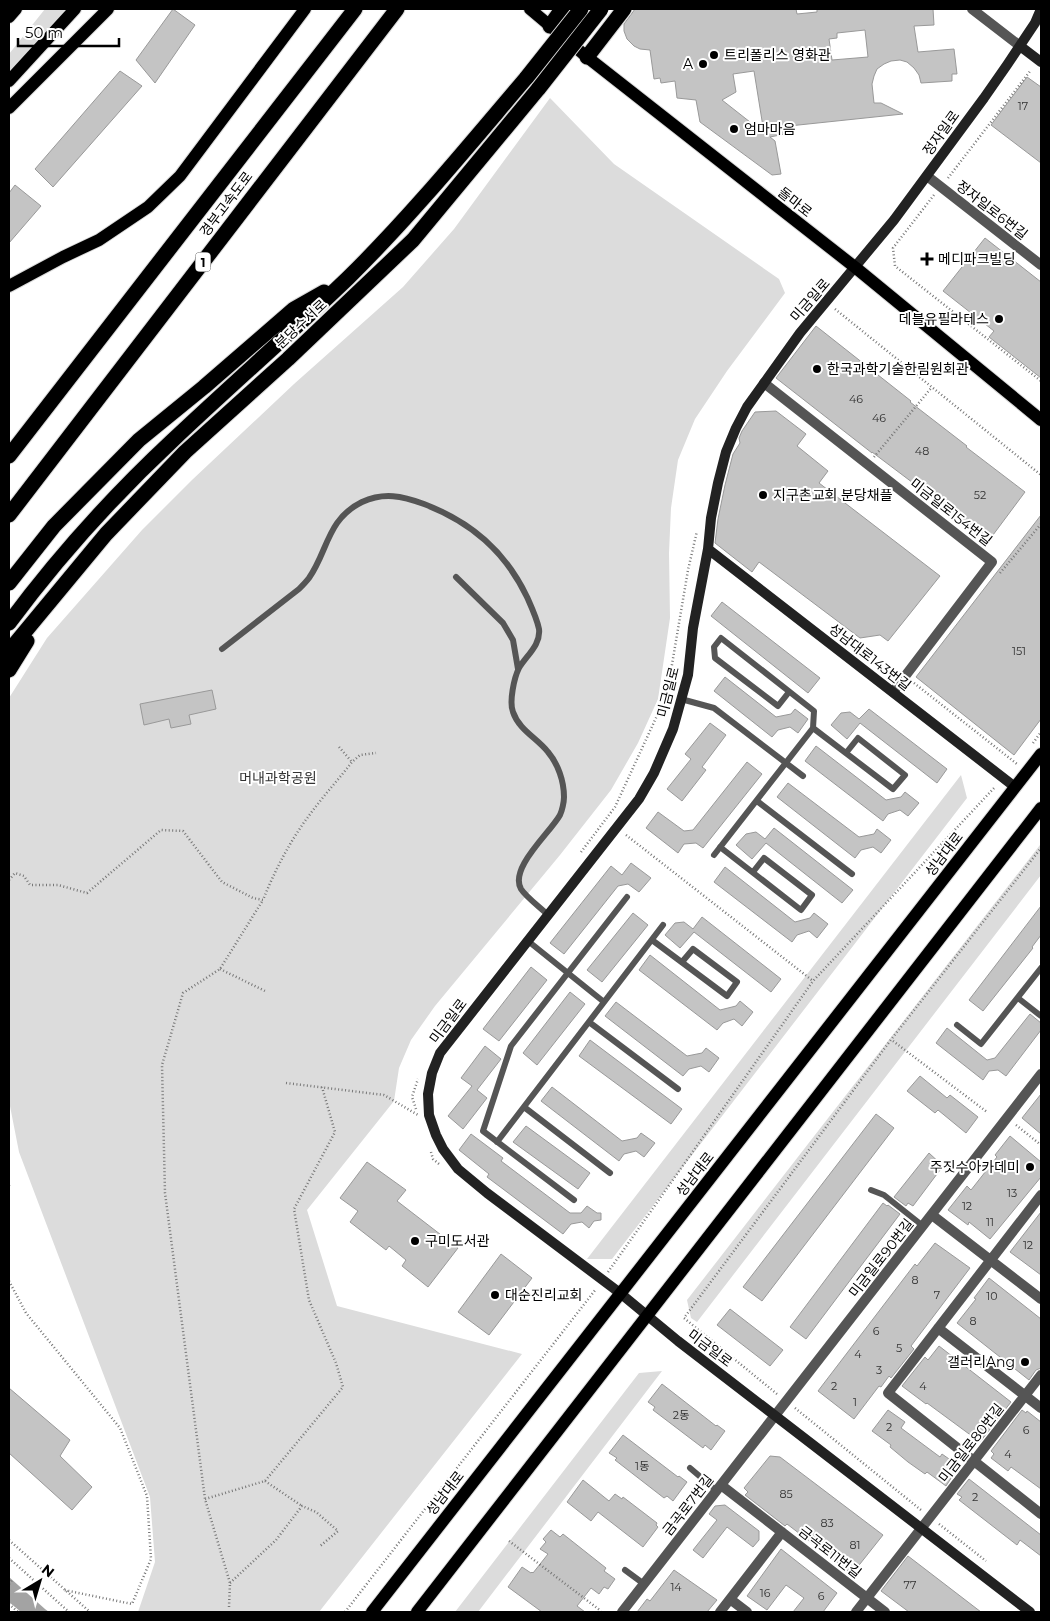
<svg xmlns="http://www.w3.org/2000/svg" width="1050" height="1621" font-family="Montserrat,'Noto Sans KR',sans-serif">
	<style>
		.green { fill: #dcdcdc }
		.water { fill: #a3a3a3 }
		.building { fill: #c4c4c4; stroke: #999; fill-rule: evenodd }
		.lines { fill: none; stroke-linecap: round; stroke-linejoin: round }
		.primary-casing { stroke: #dbdbdb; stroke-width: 14 }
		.highway-casing { stroke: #dbdbdb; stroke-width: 17 }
		.path { stroke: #777; stroke-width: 2.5; stroke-dasharray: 1 2.5; stroke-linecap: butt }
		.lane { stroke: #555; stroke-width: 6 }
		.street { stroke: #555; stroke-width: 10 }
		.secondary { stroke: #222; stroke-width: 10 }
		.primary { stroke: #000; stroke-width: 12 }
		.highway { stroke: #000; stroke-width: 15 }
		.highway-bridge-casing { stroke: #dbdbdb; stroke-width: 17; stroke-linecap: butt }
		.highway-bridge { stroke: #000; stroke-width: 15 }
		.poi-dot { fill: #000; stroke: #fff; stroke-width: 2 }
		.labels { text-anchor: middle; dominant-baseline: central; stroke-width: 4; stroke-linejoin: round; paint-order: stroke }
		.number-label { font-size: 11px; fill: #313131 }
		.shield { fill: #fff; stroke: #4c4c4c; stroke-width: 1 }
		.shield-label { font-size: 12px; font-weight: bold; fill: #000 }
		.poi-label { font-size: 14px; fill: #000; stroke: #fff; text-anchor: start }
		.street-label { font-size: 14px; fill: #000; stroke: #fff }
		.park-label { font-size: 14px; fill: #333; stroke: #fff }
	</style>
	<rect width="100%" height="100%" fill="#fff"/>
	<!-- green -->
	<path class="green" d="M45,9H66L9,71V54Z
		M550,98L614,164L779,279L785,293L727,371L695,419L678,460L671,508L669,553L670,618L658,699L638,743L611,790L560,855L435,1006L411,1040L399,1068L394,1101L307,1210L337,1306L522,1354L319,1612H138L155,1562L150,1497L19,1152L9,1101V698L47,638L142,530L192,480L294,384L403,287L454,229Z
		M961,775L967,798L612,1259H587Z
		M1040,845H1041V875L697,1322L691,1318L687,1300Z
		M662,1371L478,1612H455L639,1373Z"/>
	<!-- water -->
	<path class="water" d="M9,1577L45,1609L49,1612H21L9,1602Z"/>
	<!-- building -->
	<path class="building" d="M173,9L195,25L155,83L136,60Z
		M635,9H796L797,14L817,12V9H933L934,25L914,26L918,52L954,49L957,74H952V81L921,83L919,75L914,68L907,62L900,60L891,61L884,64L877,69L874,76L872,84L874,103H881L903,114L789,126L790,133L770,137L775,141L781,174L772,175L700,122L696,100L677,98L675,81L661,83L660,78L654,79L650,50L640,49L634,46L627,39L624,31V24ZM865,30L868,57L832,60L829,39L837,38V33ZM754,71L764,133L722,100L736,92L733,74Z
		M120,71L142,86L53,187L35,169Z
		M1027,77L1041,87V163L991,125Z
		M15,185L41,206L9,243V193Z
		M985,238L1041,282V378L989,337L994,331L943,291Z
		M816,326L911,401L910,402L967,446L966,447L1025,492L990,539L930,494L929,495L872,452V453L776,378Z
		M776,411L806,434L797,446L828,471L819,483L940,576L888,641L880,635L860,638L759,562L752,572L715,543L718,519L725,485L733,454L740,443L739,438L742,431L755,412Z
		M1041,515V719L1014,755L916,677Z
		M722,602L820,678L808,693L711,616Z
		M725,677L776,717L791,714L795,709L808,719L798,733L790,727L778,730L772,737L714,691Z
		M212,690L216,709L189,715L191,724L171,728L169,719L144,725L140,704Z
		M869,709L947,769L937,783L860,723L847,739L831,725L841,713L850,712L859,719Z
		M710,723L726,735L702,767L706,770L682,801L667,789L691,759L685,754Z
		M816,746L886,800L901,797L905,792L919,803L908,816L900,810L888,814L883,821L805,761Z
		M747,762L762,774L703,848L696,843L684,844L678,853L646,828L658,812L684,831L693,830Z
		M788,783L859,837L874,834L877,829L891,840L881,853L873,847L861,850L855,858L777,797Z
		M774,828L853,890L842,903L766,843L752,859L736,845L746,834L756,832L765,839Z
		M631,863L651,878L639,892L628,884L618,886L564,954L550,943L611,866L622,875Z
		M725,867L795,922L810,918L814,913L828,924L817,938L809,931L797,935L792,942L714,882Z
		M1041,906V935L1032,947L1033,948L983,1011L969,1000Z
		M633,913L648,925L602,982L587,970Z
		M702,917L781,979L771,992L694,932L680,948L665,935L675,923L684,922L693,929Z
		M650,955L720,1010L736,1006L740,1001L753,1012L742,1026L734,1019L723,1023L717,1030L639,970Z
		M531,967L547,980L499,1041L483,1029Z
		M570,992L585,1004L537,1065L523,1053Z
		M616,1002L687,1056L702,1053L706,1048L719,1058L709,1072L701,1066L689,1069L683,1076L605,1016Z
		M1030,1014L1041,1023V1030L1006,1076L998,1070L989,1071L983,1080L936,1043L947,1028L987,1060L995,1058Z
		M590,1040L682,1109L671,1124L579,1056Z
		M485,1046L501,1059L477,1090L487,1098L463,1129L448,1116L472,1086L461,1078Z
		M920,1076L947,1098L950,1095L978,1117L966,1133L938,1110L935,1113L907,1091Z
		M552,1087L622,1141L637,1138L641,1133L655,1143L644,1157L636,1151L624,1154L619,1161L541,1101Z
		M1041,1094V1134L1022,1118Z
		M876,1114L894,1128L762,1301L743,1287Z
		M526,1126L590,1173L578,1189L513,1142Z
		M471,1134L503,1158L501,1161L570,1213H581L587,1206L597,1213H601V1220L594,1221L589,1228L582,1222L571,1224L563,1234L487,1177L489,1174L459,1150Z
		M1010,1136L1041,1162V1177L990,1239L969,1222L968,1225L948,1210L967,1186L971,1190L997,1157L995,1155Z
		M929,1153L943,1166L913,1206L908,1203L906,1206L894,1197Z
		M367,1162L406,1190L397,1201L458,1248L428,1287L402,1266L406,1260L389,1246L386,1250L350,1222L358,1211L340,1198Z
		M883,1203L887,1206L888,1205L900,1214L806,1339L790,1327Z
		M1041,1212V1275L1010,1252Z
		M935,1243L970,1268L911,1346L914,1349L891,1378L889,1376L881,1387L879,1386L854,1419L818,1391L915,1264L917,1266Z
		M501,1254L532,1278L489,1335L458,1312Z
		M989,1278L1041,1319V1368L1036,1370L1029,1380L957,1323L976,1299L974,1298Z
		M730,1309L783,1350L770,1366L717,1325Z
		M939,1346L1011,1402L980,1442L927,1403L926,1404L902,1386L925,1357L928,1360Z
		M662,1384L716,1426L717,1425L725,1431L711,1450L705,1445L703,1448L653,1410L655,1407L648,1402Z
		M9,1388L70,1440L60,1456L92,1487L72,1510L9,1453Z
		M888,1410L905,1422L901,1428L940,1457L942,1454L959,1466L946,1486L927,1472L925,1474L908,1462L890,1447L891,1445L872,1431Z
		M1022,1410L1026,1413L1027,1411L1041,1422V1489L1011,1467L1008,1471L991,1458L994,1454L991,1451Z
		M623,1435L678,1477L679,1476L687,1482L673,1501L667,1496L664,1498L615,1460L617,1458L609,1453Z
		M770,1456L780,1457L883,1535L852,1574L787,1524L785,1526L745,1495L748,1492L744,1488Z
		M969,1479L1041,1535V1556L1020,1540L1017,1545L959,1500L962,1497L957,1494Z
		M583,1480L609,1501L615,1494L622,1499L623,1497L657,1523L656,1525L658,1527L643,1547L598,1512L591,1521L567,1502Z
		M725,1505L759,1531V1540L753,1547L727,1527L703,1558L693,1550L717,1520L709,1514L715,1506Z
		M551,1530L560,1537L563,1534L606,1568L604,1571L615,1579L608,1589L604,1587L599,1594L591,1588L577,1606L585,1612H542L508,1587L522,1567L531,1573L532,1572L533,1573L548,1554L540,1549L546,1542L543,1539Z
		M781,1549L837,1593L823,1612H793L804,1598L786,1585L767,1610L747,1596Z
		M908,1556L938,1579L981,1612H909L881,1591Z
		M674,1570L717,1600L707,1612H637L647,1599L650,1601Z"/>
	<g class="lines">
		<!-- primary casing -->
		<g class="primary-casing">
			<path id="primary" d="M530,9L587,57L856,268L1041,420
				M9,17L16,9
				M9,81L75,9
				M9,108L108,9
				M9,286L63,257L99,240L148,207L180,176L305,9
				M372,1612L1041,754
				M417,1612L1041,808"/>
		</g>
		<!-- highway casing -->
		<g class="highway-casing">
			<path id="highway" d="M550,26L562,9
				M587,57L624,9
				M9,456L355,9
				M9,515L397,9
				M9,583L54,526L139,440L204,387L294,309L324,292
				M9,623C58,557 113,496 173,440C231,385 291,333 348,278C412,215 469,145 527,77
				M9,651L106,534L185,452L288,359L413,240L539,88
				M9,670L27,641"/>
		</g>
		<!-- path -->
		<path class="path" d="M948,178L1031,70
			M934,195L893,248L895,266L1041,381
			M835,309L1041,475
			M874,457L932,387
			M1000,573L1041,524
			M914,683L1017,764
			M1033,743L1041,732
			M339,747L352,762
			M626,835L813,981
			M581,852L615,807L667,694L688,570L697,531
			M9,880L15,873L24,876L30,885H58L87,893L161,830L183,831L222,882L253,898L263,900C275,870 291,839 311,813C324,795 339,779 352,762L360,755L376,753
			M220,969L265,991
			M893,1041L987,1112
			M286,1083L384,1095L418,1115
			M416,1109L412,1097L418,1079
			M1016,1125L1041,1145
			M431,1152L433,1159L439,1164
			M9,1185V1186
			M608,1272L813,981L995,787
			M9,1281L26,1313L120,1428L147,1496L151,1559L132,1604L64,1590
			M777,1394L684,1318L890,1041L1041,848
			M795,1408L921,1510
			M265,1481L302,1506
			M205,1499L265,1481L343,1387L336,1363L309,1300L294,1209L335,1132L322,1087
			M939,1524L986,1561
			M9,1540L90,1612
			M509,1541L601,1611
			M9,1558L69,1612
			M230,1583L276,1540L302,1506L316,1512L338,1531L319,1547
			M9,1584L12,1580
			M9,1604L18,1612
			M229,1607L230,1583L205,1499L165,1193L162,1065L183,993L220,969L263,900
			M345,1612L596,1289"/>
		<!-- lane -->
		<path class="lane" d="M456,577L503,623L513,640L518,669
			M222,649L299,589C303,585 306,582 309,578C328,551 327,519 362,502C384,492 402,496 424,504C471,522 505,551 527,597C531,606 537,619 539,629C541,645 526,656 519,668C514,678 509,702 513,712C519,730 537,738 548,752C558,764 564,781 564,797C564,802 562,811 560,815C550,833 509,868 521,889C526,897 541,908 548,915
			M681,699L714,708L803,776
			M813,728L893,789L905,775L858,738L846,753
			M757,801L852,874
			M720,847L801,910L812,895L764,858L753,872
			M714,855L813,728L814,711L721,638L714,647L715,658L778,706L789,692
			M652,940L727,996L737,982L693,949L682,962
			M528,941L604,1002
			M1018,998L1041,1016
			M589,1022L678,1089
			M957,1025L981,1044L1041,968
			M524,1107L610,1173
			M497,1142L663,925
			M871,1190L884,1195L923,1226
			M574,1200L483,1131L511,1046L627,897
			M690,1468L717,1491
			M625,1570L644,1584"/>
		<!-- street -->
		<path class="street" d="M972,9L1020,46
			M927,176L1041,265
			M764,383L992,562L893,692
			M1041,1195L888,1393L1041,1514
			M932,1215L1041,1299
			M938,1328L1041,1408
			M721,1485L885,1612
			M730,1599L747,1612
			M622,1612L1041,1074
			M720,1612L782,1532
			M856,1612L1041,1375"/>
		<!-- secondary -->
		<path class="secondary" d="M1020,46L1041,62
			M708,549L1015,787
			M1030,1612L678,1341L620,1293L487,1193L458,1169L443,1149L436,1135L429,1115L428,1094L432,1073L440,1053L639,799L654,773L673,729L688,675L693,628L708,549L711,518L718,483L726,452L736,428L747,407L800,333L894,220L984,98L1007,65L1035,23L1041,9"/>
		<!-- primary -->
		<use href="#primary" class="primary"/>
		<!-- highway -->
		<use href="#highway" class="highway"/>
		<!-- highway-bridge casing -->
		<g class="highway-bridge-casing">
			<path id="highway-bridge" d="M527,77L581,9
				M539,88L601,9"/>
		</g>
		<!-- highway-bridge -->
		<use href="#highway-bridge" class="highway-bridge"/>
	</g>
	<!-- markers -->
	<g class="poi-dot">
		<circle cx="714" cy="55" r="5"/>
		<circle cx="703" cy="64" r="5"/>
		<circle cx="734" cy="129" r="5"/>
		<path d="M924.5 251.5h5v5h5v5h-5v5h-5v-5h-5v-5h5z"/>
		<circle cx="999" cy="319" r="5"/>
		<circle cx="817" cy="369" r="5"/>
		<circle cx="763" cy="495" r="5"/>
		<circle cx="1030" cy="1167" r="5"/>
		<circle cx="415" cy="1241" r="5"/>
		<circle cx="495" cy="1295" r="5"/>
		<circle cx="1025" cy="1362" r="5"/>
	</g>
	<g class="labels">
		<!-- number labels -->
		<g class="number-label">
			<text x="1023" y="106">17</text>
			<text x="856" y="399">46</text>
			<text x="879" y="418">46</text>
			<text x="922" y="451">48</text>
			<text x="980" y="495">52</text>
			<text x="1019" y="651">151</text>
			<text x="1012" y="1193">13</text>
			<text x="967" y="1206">12</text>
			<text x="990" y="1222">11</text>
			<text x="1028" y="1245">12</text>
			<text x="915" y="1280">8</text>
			<text x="937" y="1295">7</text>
			<text x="992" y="1296">10</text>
			<text x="973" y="1321">8</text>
			<text x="876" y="1331">6</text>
			<text x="899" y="1348">5</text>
			<text x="858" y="1354">4</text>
			<text x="879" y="1370">3</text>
			<text x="834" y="1386">2</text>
			<text x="923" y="1386">4</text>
			<text x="855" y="1402">1</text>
			<text x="681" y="1415">2동</text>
			<text x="889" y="1427">2</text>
			<text x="1026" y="1430">6</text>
			<text x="1008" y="1454">4</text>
			<text x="642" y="1466">1동</text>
			<text x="786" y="1494">85</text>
			<text x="975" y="1497">2</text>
			<text x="827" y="1523">83</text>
			<text x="855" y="1545">81</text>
			<text x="910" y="1585">77</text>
			<text x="676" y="1587">14</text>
			<text x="765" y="1593">16</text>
			<text x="821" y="1596">6</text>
		</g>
		<!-- shield labels -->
		<rect class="shield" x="195.5" y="252.5" width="15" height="19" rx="4"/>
		<g class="shield-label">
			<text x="203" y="262">1</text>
		</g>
		<!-- poi labels -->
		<g class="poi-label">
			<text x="724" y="55">트리폴리스 영화관</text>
			<text x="693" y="64" text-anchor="end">A</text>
			<text x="744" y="129">엄마마음</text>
			<text x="938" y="259">메디파크빌딩</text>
			<text x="989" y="319" text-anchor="end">데블유필라테스</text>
			<text x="827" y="369">한국과학기술한림원회관</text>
			<text x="773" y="495">지구촌교회 분당채플</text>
			<text x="1020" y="1167" text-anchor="end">주짓수아카데미</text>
			<text x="425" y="1241">구미도서관</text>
			<text x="505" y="1295">대순진리교회</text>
			<text x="1015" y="1362" text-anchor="end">갤러리Ang</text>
		</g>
		<!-- street labels -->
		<g class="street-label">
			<text transform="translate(941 133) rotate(-54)">정자일로</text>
			<text transform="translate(795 202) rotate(38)">돌마로</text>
			<text transform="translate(226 204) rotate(-53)">경부고속도로</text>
			<text transform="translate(992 210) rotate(38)">정자일로6번길</text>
			<text transform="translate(810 300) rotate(-49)">미금일로</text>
			<text transform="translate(301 324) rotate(-43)">분당수서로</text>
			<text transform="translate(951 512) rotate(38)">미금일로154번길</text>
			<text transform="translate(870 657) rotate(38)">성남대로143번길</text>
			<text transform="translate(668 692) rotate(-76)">미금일로</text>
			<text transform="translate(944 854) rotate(-52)">성남대로</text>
			<text transform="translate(448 1021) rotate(-53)">미금일로</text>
			<text transform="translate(695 1174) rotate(-52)">성남대로</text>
			<text transform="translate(881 1258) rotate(-52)">미금일로90번길</text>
			<text transform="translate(710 1348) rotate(37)">미금일로</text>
			<text transform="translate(971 1443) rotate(-52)">미금일로80번길</text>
			<text transform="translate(445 1493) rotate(-52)">성남대로</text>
			<text transform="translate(688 1505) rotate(-52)">금곡로7번길</text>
			<text transform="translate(830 1552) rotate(38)">금곡로11번길</text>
		</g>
		<!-- park labels -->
		<g class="park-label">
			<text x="278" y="778">머내과학공원</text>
		</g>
	</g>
	<!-- border -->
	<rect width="1050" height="1621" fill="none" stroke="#000000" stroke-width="20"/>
	<!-- north arrow -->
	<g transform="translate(40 1581) rotate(38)" stroke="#ffffff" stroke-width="4" paint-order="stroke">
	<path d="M0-4L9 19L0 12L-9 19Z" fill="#000000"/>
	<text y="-8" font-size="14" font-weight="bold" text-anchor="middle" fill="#000000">N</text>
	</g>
	<!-- scale -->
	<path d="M18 38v8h101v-8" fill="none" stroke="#000000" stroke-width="2.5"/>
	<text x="25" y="38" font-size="15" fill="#000000" stroke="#ffffff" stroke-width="4" paint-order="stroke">50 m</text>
</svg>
